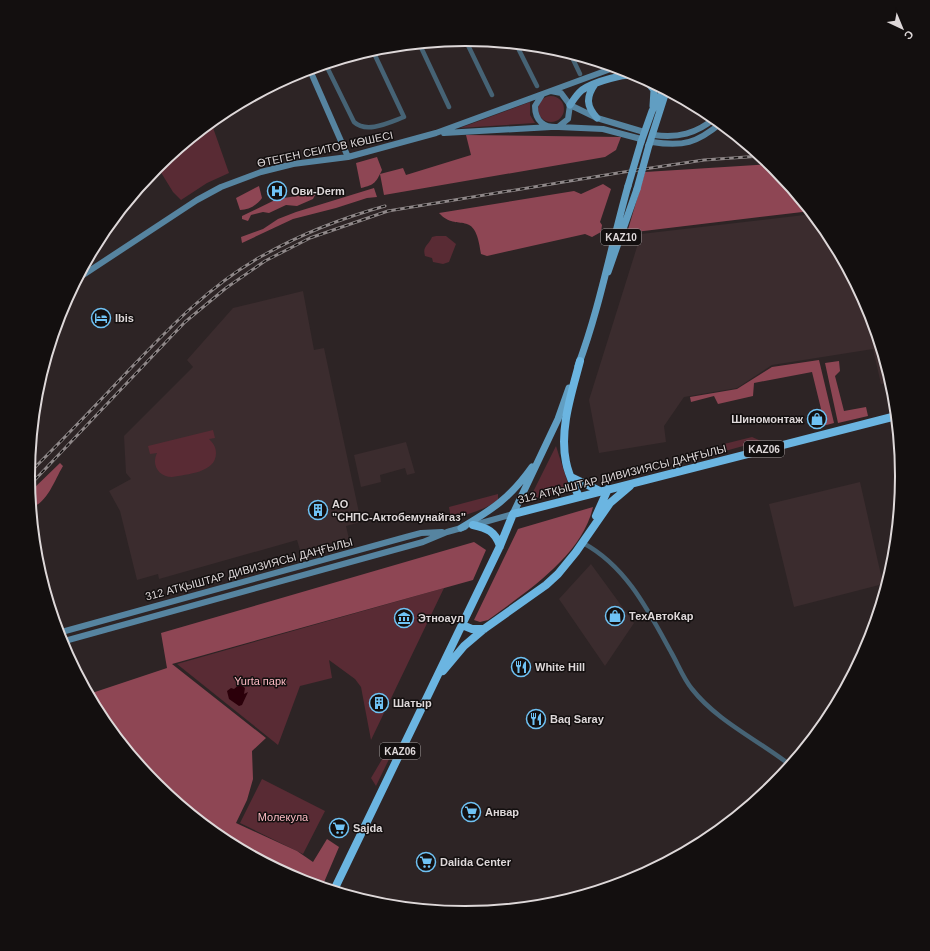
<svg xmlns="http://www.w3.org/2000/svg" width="930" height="951" font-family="Arial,sans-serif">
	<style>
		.built { fill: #3b2c2e }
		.green { fill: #592b34 }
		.forest { fill: #8e4654 }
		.water { fill: #2b000a }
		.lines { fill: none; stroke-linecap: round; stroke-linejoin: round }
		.street { stroke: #466375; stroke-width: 4.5 }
		.secondary { stroke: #5684a0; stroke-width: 6 }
		.primary { stroke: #619ec2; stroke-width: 7 }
		.highway { stroke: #6bb5e1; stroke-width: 8 }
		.rail-casing { stroke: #8f8889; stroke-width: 3 }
		.rail { stroke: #130f0f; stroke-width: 1.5; stroke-dasharray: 4.5; stroke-linecap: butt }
		.primary-bridge { stroke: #619ec2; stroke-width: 7 }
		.labels { text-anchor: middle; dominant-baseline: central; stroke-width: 3; stroke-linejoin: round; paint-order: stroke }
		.shield { fill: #130f0f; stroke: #a19c9c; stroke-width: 1 }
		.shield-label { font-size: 10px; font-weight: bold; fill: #ded8d9 }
		.street-label { font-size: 11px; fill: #ded8d9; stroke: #130f0f }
		.poi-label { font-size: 11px; font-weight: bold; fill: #ded8d9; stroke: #130f0f; text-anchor: start }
		.park-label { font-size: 11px; fill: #fdbbc4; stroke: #130f0f }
		.rim { fill: none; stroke: #ded8d9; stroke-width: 2 }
	</style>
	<rect width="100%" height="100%" fill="#2d2425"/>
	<!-- built -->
	<path class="built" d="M813,214L828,233L869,308L891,383L881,384L873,349L772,365L737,388L684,397L664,426L666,442L599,453L589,400L641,234Z
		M303,291L314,350L324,348L361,522L346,526L349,539L300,550L297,540L159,579L158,574L137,580L120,511L109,491L131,479L126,473L124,436L193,367L187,360L233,308Z
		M406,442L415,473L407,475L405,468L380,475L381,482L361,487L354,455Z
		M860,482L883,584L794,607L769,504Z
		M591,564L634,623L605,666L559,599Z"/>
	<!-- green -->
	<path class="green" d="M538 109a13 13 0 1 1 26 0a13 13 0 1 1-26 0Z
		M530,102V115L535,123L460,128Z
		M211,122L229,173L207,183L181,200L173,192L157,166Z
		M436,236H446L456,244L449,262L443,264L433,262L432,258L425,256C422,246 429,245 432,237Z
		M213,430L215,438L209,439C213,443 216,447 216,453C216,473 187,474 172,477C159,477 151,465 157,453L150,454L148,446Z
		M752,437L761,441L718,453L724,444Z
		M556,446L570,490L529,500Z
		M498,494V500C483,511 468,514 451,519L449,507Z
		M444,588L371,740L361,687L355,679L329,660L332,678L300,686L278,745L177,664Z
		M391,755L376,786L371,778L384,756Z
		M262,779L325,811L303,854L240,823Z"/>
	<!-- forest -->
	<path class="forest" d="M466,135L621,137L616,150L605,157L384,195L380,174L403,168L406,175L471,155Z
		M377,157L382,170C376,182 375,185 361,188L356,163Z
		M771,164L811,211L627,233L645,172Z
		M603,184L611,189L600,222L602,225L601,232L592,237L585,234L487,256L481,254C475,206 458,234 439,213L574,191L581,194Z
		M259,186L262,198C257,205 249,210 240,210L236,198Z
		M374,188L377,197L367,198L336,208L293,219L242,243L241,237L263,229L278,219L296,212Z
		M311,192L315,195L313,199L297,206L286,205L269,213L263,212L251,215L248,221L242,219V216L277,199L297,196Z
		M819,360L834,423L819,427L817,418L823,417L812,372L754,383L753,396L718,404L714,396L691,402L690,397L737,389L772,367Z
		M839,361L840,371L835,376L844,411L866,407L868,416L838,423L825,363Z
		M60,463L63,466C54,481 48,502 31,508L30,492Z
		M593,507C582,556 526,592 488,620L480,622L474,620L518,529Z
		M474,542L486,550L473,580L172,664L266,738L252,751L253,779L247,800L236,823L297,851L313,862L327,839L339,847L322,887C229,858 134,779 89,694L167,668L161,633Z"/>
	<!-- water -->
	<path class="water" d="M240,684L245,688L244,694L248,692L242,705L239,706L229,699L227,691L231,688L234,689Z"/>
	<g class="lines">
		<!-- street -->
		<path class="street" d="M465,39L492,95
			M419,43L449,107
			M516,44L537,86
			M570,53L580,74
			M325,63L354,122C367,134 390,122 404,117L372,49
			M583,543C626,566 648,610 671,652C678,664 683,678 692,689C717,721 758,740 790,765"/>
		<!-- secondary -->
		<path class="secondary" d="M309,68L348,157
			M542,95L535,106C535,121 544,128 558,127L568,119L570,105L561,93L551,91
			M570,105L597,118L644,132
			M559,127L603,129L641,139
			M444,133L551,127
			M654,135C678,138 696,134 715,118
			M652,142C683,147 697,143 721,123
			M77,279L197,200L221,187L261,172L293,164L348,157L436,133L616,67
			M474,525L513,514
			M58,633L406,537L421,533L442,532
			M61,642L423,542L447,532L465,527"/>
		<!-- primary -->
		<path class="primary" d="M644,78L654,90L653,106
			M595,84C586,97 586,106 597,118
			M570,105C574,99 577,94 582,90C594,82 626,72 640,76
			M641,142L652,111L664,89
			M649,145L665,95
			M608,272L637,189
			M578,366C600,307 611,246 628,186
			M513,514L558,419L569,388
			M461,528C493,509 510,498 532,467"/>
		<!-- highway -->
		<path class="highway" d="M571,477L600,491
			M579,497C574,485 568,474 566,462C559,429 572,392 580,361
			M596,516L608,489
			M473,525C487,528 495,531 500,546
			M462,625L472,629H484
			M443,671L464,646L484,629L546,585L558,574L576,552L610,503L630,486
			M334,890L500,546L513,514L896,416"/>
		<!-- rail casing -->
		<g class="rail-casing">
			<path id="rail" d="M28,474C63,440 96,405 129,370C169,328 211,284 262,256C301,234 342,218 385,206
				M29,486L185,322L226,288L265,261L310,238L388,211L624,172L704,160L761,156"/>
		</g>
		<!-- rail -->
		<use href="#rail" class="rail"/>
		<!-- primary-bridge -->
		<path class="primary-bridge" d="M628,186L641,142
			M637,189L649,145"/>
	</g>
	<!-- icons -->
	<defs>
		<g id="hospital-ring" transform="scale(1)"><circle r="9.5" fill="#130f0f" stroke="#6fc2f4" stroke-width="1.5"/><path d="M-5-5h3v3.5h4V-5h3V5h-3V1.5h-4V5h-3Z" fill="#6fc2f4"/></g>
		<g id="hotel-ring" transform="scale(1)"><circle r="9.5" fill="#130f0f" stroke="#6fc2f4" stroke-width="1.5"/><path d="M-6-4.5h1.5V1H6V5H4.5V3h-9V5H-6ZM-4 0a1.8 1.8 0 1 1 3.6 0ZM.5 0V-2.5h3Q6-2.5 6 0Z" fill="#6fc2f4"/></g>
		<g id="shop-ring" transform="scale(1)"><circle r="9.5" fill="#130f0f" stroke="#6fc2f4" stroke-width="1.5"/><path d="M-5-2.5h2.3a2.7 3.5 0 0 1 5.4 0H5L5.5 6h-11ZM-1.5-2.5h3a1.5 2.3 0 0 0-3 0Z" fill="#6fc2f4"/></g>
		<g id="building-ring" transform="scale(1)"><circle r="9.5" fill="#130f0f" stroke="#6fc2f4" stroke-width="1.5"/><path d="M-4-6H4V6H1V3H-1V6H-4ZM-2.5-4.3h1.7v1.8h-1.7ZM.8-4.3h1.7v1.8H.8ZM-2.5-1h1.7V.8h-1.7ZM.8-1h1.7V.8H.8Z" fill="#6fc2f4"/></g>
		<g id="museum-ring" transform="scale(1)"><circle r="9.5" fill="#130f0f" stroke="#6fc2f4" stroke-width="1.5"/><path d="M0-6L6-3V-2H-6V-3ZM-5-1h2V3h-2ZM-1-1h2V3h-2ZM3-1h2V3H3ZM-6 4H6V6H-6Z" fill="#6fc2f4"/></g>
		<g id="restaurant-ring" transform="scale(1)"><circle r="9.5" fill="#130f0f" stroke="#6fc2f4" stroke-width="1.5"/><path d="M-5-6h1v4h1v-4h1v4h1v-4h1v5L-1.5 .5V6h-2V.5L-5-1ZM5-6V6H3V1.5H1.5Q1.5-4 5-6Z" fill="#6fc2f4"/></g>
		<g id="supermarket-ring" transform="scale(1)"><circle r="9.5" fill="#130f0f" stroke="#6fc2f4" stroke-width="1.5"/><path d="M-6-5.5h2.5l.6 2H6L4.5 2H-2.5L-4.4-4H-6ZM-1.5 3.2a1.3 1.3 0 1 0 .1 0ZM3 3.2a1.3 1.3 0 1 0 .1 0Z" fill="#6fc2f4"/></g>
	</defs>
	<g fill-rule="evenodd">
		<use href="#hospital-ring" x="277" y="191"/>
		<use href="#hotel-ring" x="101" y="318"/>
		<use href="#shop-ring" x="817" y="419"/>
		<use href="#building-ring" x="318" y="510"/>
		<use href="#shop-ring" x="615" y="616"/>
		<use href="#museum-ring" x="404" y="618"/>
		<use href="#restaurant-ring" x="521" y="667"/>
		<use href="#building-ring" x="379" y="703"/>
		<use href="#restaurant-ring" x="536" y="719"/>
		<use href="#supermarket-ring" x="471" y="812"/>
		<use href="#supermarket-ring" x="339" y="828"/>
		<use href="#supermarket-ring" x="426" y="862"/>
	</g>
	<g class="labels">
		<!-- shield labels -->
		<g class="shield">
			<rect x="601" y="229" width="40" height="16" rx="3"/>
			<rect x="744" y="441" width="40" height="16" rx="3"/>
			<rect x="380" y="743" width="40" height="16" rx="3"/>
		</g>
		<g class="shield-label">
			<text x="621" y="237">KAZ10</text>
			<text x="764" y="449">KАZ06</text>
			<text x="400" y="751">KАZ06</text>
		</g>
		<!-- street labels -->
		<g class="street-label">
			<text transform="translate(325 149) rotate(-12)">ӨТЕГЕН СЕИТОВ КӨШЕСІ</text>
			<text transform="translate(622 474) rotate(-14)">312 АТҚЫШТАР ДИВИЗИЯСЫ ДАҢҒЫЛЫ</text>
			<text transform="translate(249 569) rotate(-15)">312 АТҚЫШТАР ДИВИЗИЯСЫ ДАҢҒЫЛЫ</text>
		</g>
		<!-- poi labels -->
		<g class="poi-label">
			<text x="291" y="191">Ови-Derm</text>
			<text x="115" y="318">Ibis</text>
			<text x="803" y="419" text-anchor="end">Шиномонтаж</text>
			<text x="332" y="504">АО<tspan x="332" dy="13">"СНПС-Актобемунайгаз"</tspan></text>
			<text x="629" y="616">ТехАвтоКар</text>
			<text x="418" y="618">Этноаул</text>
			<text x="535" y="667">White Hill</text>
			<text x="393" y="703">Шатыр</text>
			<text x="550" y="719">Baq Saray</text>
			<text x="485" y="812">Анвар</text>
			<text x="353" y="828">Sajda</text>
			<text x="440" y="862">Dalida Center</text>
		</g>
		<!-- park labels -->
		<g class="park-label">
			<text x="260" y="681">Yurta парк</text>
			<text x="283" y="817">Молекула</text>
		</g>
	</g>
	<!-- crop -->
	<path d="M0 0H930V951H0ZM35 476a430 430 0 1 1 860 0a430 430 0 1 1-860 0Z" fill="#130f0f" fill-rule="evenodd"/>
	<path class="rim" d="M35 476a430 430 0 1 1 860 0a430 430 0 1 1-860 0Z"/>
	<!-- north arrow -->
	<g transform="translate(902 28) rotate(136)" stroke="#130f0f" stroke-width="3" paint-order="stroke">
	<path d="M0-3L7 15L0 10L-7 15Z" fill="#ded8d9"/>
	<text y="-6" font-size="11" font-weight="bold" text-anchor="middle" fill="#ded8d9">С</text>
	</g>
</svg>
